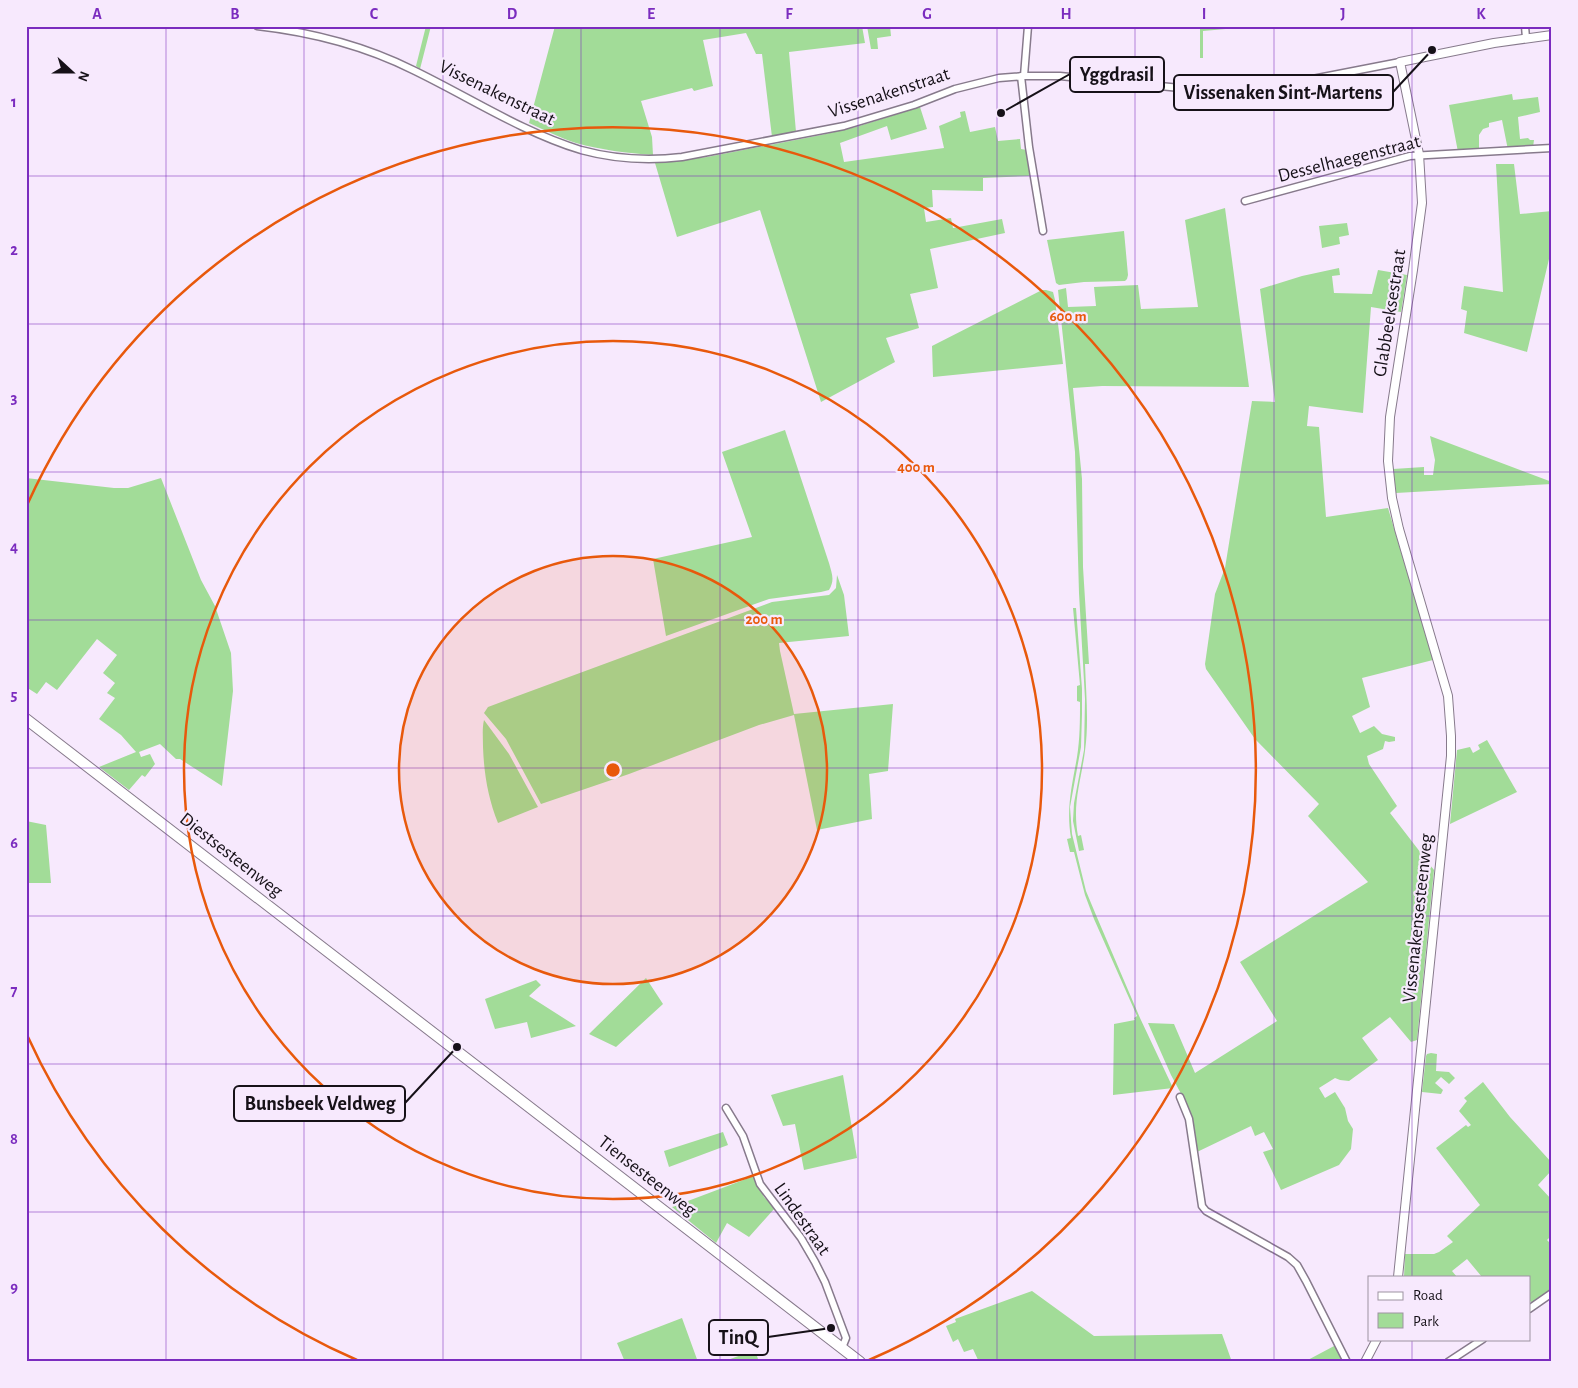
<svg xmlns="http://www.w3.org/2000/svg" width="1578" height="1388" font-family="'Alegreya Sans',sans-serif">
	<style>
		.green { fill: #a2dc98 }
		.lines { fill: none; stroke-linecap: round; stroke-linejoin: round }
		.minor-casing { stroke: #877a8c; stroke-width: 9 }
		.tertiary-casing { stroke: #877a8c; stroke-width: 10 }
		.primary-casing { stroke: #877a8c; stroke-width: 12 }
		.minor { stroke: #fff; stroke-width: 6 }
		.tertiary { stroke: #fff; stroke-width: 8 }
		.primary { stroke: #fff; stroke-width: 10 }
		.grid { fill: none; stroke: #7b2cbf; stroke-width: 1; stroke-opacity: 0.55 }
		.ring { fill: none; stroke: #e8590c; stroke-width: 2.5 }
		.labels { text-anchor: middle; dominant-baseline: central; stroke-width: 4.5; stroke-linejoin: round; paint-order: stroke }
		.street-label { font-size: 19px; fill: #161118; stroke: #f7e9fd }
		.centre { fill: #e8590c; stroke: #f7e9fd; stroke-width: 2.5 }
		.ring-label { font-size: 15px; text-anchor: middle; font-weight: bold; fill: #e8590c; stroke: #f7e9fd; stroke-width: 4.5; stroke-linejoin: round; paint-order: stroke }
		.leader { fill: none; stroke: #161118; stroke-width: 2 }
		.callout-dot { fill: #161118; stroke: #f7e9fd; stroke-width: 2 }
		.callout { fill: #f7e9fd; stroke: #161118; stroke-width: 2 }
		.callout-label { font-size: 20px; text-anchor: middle; font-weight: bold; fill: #161118 }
		.neatline { fill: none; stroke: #7b2cbf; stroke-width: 2 }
		.grid-label { font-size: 16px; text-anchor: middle; font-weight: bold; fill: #7b2cbf }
	</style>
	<rect width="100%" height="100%" fill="#f7e9fd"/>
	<!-- green -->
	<path class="green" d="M426,26H431L420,69L416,66Z
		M555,26H862L865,43L789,52L796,132L772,137L762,54H756L746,33L703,40L713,86L694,91L692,88L641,101L652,137L653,155C627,153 601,150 576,143C560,138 545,130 529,123Z
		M867,26H890L891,36L877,38L878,49H871Z
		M1200,26H1236L1237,28L1203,31V58H1200Z
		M1512,94L1513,100L1538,97L1540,112L1518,117L1520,139L1528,138L1530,140H1534L1533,147L1508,150L1502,120L1489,123V127L1483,129L1479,135V151L1458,152L1449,105Z
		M920,107L927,129L891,140L887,126L840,143L844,162L944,148L939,126L961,117L960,112L965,111L970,132L995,127L998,141L1020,139L1021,149L1027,150L1030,176L983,178V191L932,190L933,207L924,208L926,222L951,218L953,228L1002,219L1005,233L930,249L938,288L910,294L919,328L886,338L895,362L821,402L760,210L677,237L655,163L707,157L821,135L856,127Z
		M1496,164H1514L1520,214L1552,211V259H1549L1527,352L1464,333L1467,311L1461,309L1464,286L1503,292Z
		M1225,208L1249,387L1102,386L1073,388L1082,479L1083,567L1089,664H1085C1086,693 1089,722 1085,751C1081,782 1072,803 1078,836L1081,835L1084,850L1079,851L1073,821L1074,803L1084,750L1085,699L1079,593L1075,452L1058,290L1066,288L1068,307L1096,306L1094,287L1138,285L1141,309L1198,307L1185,220Z
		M1347,223L1349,235L1339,237L1340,244L1322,248L1319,226Z
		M1124,231L1128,275L1127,279L1125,281L1084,282L1059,285L1056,283L1047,240Z
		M1339,268L1340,275L1332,276L1334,293L1372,294L1378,270L1407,275L1401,312L1371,307L1363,413L1309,406L1307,426L1319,427L1326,517L1388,508L1433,660L1362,678L1370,707L1352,716L1360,733L1374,726L1382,734L1395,737V741L1389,742L1385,741L1383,749L1367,756L1369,764L1397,806L1390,813L1434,870L1417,1040L1411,1042L1390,1017L1362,1038L1378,1060L1349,1081L1340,1080L1335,1078L1319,1088L1325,1098L1335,1092L1345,1108L1348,1121L1353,1129L1351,1149L1339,1165L1281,1190L1263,1152L1273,1149L1264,1132L1255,1136L1251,1126L1197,1152L1193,1127L1186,1103L1171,1075L1148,1023L1174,1024L1195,1073L1277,1021L1240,962L1368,882L1308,816L1319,804L1255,739L1206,669L1205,664L1215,594L1225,568L1252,401L1275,402L1260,289L1302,276Z
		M1046,290L1053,292L1055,300L1063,364L933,377L932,346L1042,290Z
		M785,430L829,563C832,574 835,580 829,590L821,592L769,599L666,636L653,559L752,537L722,452Z
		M1430,436L1552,482V484L1396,493L1393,469L1424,467V475H1433L1435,460Z
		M26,478L114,488H128L161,478L201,580L215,606L231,653L233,691L222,786L180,759H176L160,744L139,752L141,757L150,754L155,764L145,777L142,775L129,790L99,767L136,752L121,735L99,719L115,698L107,693L115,683L103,673L117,655L97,639L57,690L46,682L37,694L26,687Z
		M837,575L844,595L849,636L779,643L780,651L794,714L893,704L888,771L869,774L872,819L817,830L794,715L759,725L629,774L541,804L506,739L484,713L488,707L772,602L829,595L836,588Z
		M1073,608H1076L1082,689V714L1081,747L1070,807L1072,834L1086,891L1096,915L1140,1018L1173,1088L1113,1095L1114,1024L1135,1020L1134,1018L1137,1016L1094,919L1085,895L1074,852H1070L1067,839L1071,838C1066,808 1072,786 1077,757C1080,739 1080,720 1080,702L1077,701V686L1080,685Z
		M484,720L509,754L538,807L498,823C488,798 484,774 483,747C483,737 482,729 484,720Z
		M1487,740L1517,792L1450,824L1457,750L1470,747L1473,753L1480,749L1478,745Z
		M26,821L46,825L51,883H26Z
		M646,978L663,1004L616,1047L589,1034Z
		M536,980L541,985L529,996L576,1026L531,1038L527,1022L495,1029L485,999Z
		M1431,1053L1437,1054L1436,1071L1449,1072L1455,1078L1449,1084L1441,1077L1435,1083L1443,1090L1441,1094L1422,1092L1426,1056L1427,1054Z
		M843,1075L857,1158L804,1170L795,1124L783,1126L771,1095Z
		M1483,1082L1510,1117L1552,1163V1170L1538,1185L1552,1200V1209L1548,1212L1552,1216V1235L1547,1240L1552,1245V1290L1533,1304L1529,1300V1277H1482L1467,1259L1452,1271L1457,1277H1404L1405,1254H1434L1439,1252L1453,1242L1447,1236L1480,1205L1436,1148L1466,1125L1468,1127L1471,1125L1459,1111L1467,1101L1464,1098Z
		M723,1132L728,1145L669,1167L664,1151Z
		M754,1176L764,1197L775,1208L749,1237L727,1223L716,1243L672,1207Z
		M1032,1291L1094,1336L1222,1334L1232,1362H979L973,1349L964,1352L958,1339L953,1342L946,1326L956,1322L955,1319Z
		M682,1318L698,1362H625L617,1343Z
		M1336,1345L1344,1362H1304Z
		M755,1350L759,1362H722Z"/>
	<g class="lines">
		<!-- minor casing -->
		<g class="minor-casing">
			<path id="minor" d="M257,26C310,32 365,46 413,70C469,97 522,132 581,150C614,159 648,161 682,157L844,126L914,105L955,89L999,78L1024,76H1060L1190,89H1240L1292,83L1400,62
				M1525,26L1526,38
				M1021,76L1029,147L1043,231
				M1024,76L1028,26
				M1245,201L1410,156L1552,148
				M1180,1097L1189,1119L1202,1206L1206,1211L1288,1257L1297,1265L1306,1281L1347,1362
				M726,1108L743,1136L760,1184L801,1238L815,1262L825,1282L846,1338L842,1348
				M1529,1309L1552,1293
				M1448,1362L1483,1339"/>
		</g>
		<!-- tertiary casing -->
		<g class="tertiary-casing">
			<path id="tertiary" d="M1398,1277L1451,756V736L1448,696L1399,529L1392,498L1388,461L1390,417L1413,270L1422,203L1419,154L1400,62L1494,43L1552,35
				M1365,1362L1377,1339"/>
		</g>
		<!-- primary casing -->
		<g class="primary-casing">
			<path id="primary" d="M26,719L860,1362"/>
		</g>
		<!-- minor -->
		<use href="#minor" class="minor"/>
		<!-- tertiary -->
		<use href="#tertiary" class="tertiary"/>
		<!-- primary -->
		<use href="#primary" class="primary"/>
	</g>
	<!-- grid -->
	<path class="grid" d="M166,26V1362M304,26V1362M443,26V1362M581,26V1362M720,26V1362M858,26V1362M997,26V1362M1135,26V1362M1274,26V1362M1412,26V1277M26,176H1552M26,324H1552M26,472H1552M26,620H1552M26,768H1552M26,916H1552M26,1064H1552M26,1212H1552M1412,1339V1362"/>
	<!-- distance rings -->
	<circle cx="613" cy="770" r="214" fill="#e8590c" fill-opacity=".12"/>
	<g class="ring">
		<circle cx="613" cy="770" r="214"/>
		<circle cx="613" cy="770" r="429"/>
		<path d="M357 1360A643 643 0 0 1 28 1037M28 503A643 643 0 1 1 869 1360"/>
	</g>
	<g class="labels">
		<!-- street labels -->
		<g class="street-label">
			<text transform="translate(497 93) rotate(26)">Vissenakenstraat</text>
			<text transform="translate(889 93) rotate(-18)">Vissenakenstraat</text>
			<text transform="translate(1349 159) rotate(-14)">Desselhaegenstraat</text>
			<text transform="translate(1390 313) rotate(-81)">Glabbeeksestraat</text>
			<text transform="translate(231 855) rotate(38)">Diestsesteenweg</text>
			<text transform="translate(1418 918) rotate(-84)">Vissenakensesteenweg</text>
			<text transform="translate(647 1176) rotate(38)">Tiensesteenweg</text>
			<text transform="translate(802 1219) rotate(55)">Lindestraat</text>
		</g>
	</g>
	<circle cx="613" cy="770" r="8" class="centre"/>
	<g class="ring-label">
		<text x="1068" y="321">600 m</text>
		<text x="916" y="472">400 m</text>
		<text x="764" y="624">200 m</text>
	</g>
	<!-- callouts -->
	<path class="leader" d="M1001 113L1070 74M1432 50L1393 92M457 1047L405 1103M831 1328L768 1337"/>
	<g class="callout-dot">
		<circle cx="1001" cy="113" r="5"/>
		<circle cx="1432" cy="50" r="5"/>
		<circle cx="457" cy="1047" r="5"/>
		<circle cx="831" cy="1328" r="5"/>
	</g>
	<g class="callout">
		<rect x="1070" y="57" width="94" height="35" rx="5"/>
		<rect x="1174" y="75" width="219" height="35" rx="5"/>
		<rect x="234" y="1086" width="171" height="35" rx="5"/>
		<rect x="709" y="1320" width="59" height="35" rx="5"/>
	</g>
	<g class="callout-label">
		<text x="1117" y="81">Yggdrasil</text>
		<text x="1283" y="99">Vissenaken Sint-Martens</text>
		<text x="320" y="1110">Bunsbeek Veldweg</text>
		<text x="738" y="1344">TinQ</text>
	</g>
	<!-- border -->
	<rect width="1578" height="1388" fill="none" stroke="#f7e9fd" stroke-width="55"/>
	<!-- legend -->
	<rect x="1368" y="1276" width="162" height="65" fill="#f7e9fd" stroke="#9d93a1"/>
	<rect x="1378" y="1292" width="25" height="8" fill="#ffffff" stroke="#9d93a1"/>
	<text x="1413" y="1300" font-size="15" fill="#161118">Road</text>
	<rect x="1378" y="1313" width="25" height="15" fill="#a2dc98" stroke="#9d93a1"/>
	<text x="1413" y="1326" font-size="15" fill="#161118">Park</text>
	<!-- north arrow -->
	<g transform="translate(72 72) rotate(111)" stroke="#f7e9fd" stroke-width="4" paint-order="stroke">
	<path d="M0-4L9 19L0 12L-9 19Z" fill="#161118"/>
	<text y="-8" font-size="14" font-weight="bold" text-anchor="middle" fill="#161118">N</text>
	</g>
	<rect x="28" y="28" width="1522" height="1332" class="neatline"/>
	<g class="grid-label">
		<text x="97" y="19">A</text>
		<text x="235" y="19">B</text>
		<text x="374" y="19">C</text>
		<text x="512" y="19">D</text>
		<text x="651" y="19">E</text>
		<text x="789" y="19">F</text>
		<text x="927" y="19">G</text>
		<text x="1066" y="19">H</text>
		<text x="1204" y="19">I</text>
		<text x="1343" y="19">J</text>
		<text x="1481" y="19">K</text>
		<text x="14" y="107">1</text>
		<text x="14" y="255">2</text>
		<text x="14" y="403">3</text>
		<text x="14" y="552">4</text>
		<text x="14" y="700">5</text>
		<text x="14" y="848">6</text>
		<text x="14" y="996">7</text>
		<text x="14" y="1144">8</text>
		<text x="14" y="1292">9</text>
	</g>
</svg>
